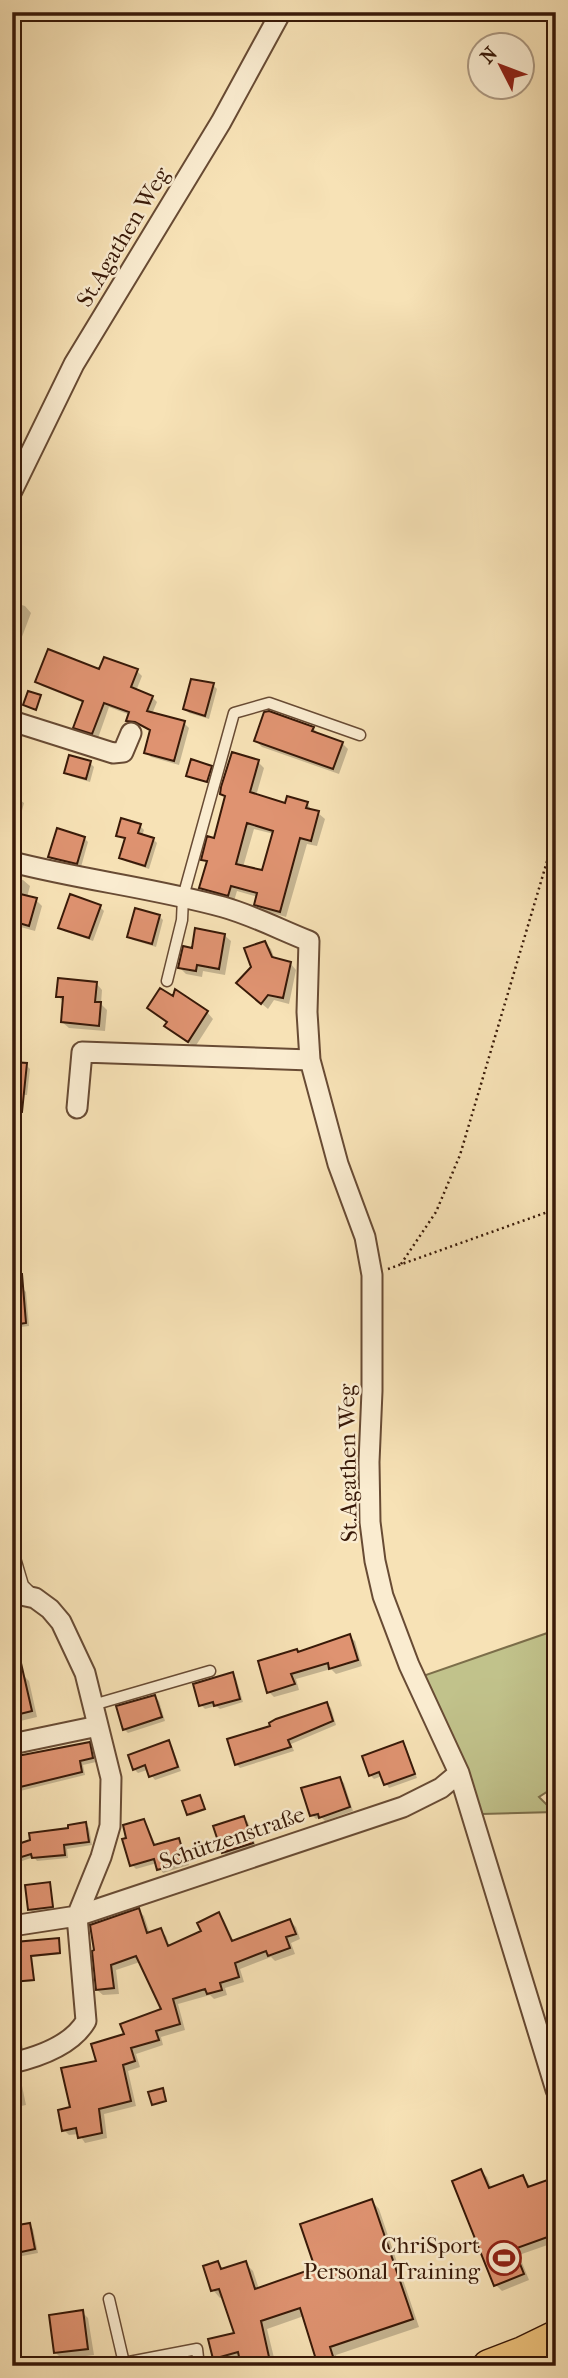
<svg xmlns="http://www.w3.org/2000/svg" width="568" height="2378" font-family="'IM FELL French Canon',serif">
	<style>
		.green { fill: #c1c28b; stroke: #7c6e4a; stroke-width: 2 }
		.shadow { fill: #0003; fill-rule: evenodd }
		.building { fill: #df9371; stroke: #381908; stroke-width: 2; fill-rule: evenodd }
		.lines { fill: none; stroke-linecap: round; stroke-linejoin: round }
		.lane-casing { stroke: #684b34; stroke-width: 13 }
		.street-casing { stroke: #684b34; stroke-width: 23 }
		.primary-casing { stroke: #381908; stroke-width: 35 }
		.path { stroke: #381908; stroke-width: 2.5; stroke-dasharray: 2 3.5; stroke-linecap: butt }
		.lane { stroke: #faecd0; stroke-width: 10 }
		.street { stroke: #faecd0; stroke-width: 19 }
		.primary { stroke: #ecc17b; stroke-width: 32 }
		.labels { text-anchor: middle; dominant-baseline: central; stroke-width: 5; stroke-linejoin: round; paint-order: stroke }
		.street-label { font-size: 23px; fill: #381908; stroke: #faecd0 }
		.poi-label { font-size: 23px; fill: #381908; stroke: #faecd0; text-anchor: end }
	</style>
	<rect width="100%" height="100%" fill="#f7e2b6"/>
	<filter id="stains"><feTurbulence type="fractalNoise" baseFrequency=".00286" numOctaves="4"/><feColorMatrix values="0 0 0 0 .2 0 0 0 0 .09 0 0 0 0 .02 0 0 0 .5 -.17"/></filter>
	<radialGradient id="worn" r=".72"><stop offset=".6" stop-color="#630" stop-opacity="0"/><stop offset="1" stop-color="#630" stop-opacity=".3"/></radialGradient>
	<!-- green -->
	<path class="green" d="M556,1630V1786L539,1797L554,1812L482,1814L420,1677Z"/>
	<!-- shadow -->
	<path class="shadow" d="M12,602L25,606L31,613L14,658Z
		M101,671H137L142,676L136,691L152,697L157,702L152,714L184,723L189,728L179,765L151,757L146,752L152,732L142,726L133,725L128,720L130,715L109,707L98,738L80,732L75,727L84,703L42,686L37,681Z
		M213,685L217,689L209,719L189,713L185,709Z
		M313,728L319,734L342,743L348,749L339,774L262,747L256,741Z
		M258,762L264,768L256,796L287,805L307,803L312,811L318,813L325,819L317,846L307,844L286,917L262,910L256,904L258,897L237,891L234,901L208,894L201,888L208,864L203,859L215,840L226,798L222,794ZM254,829L274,834L264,873L243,867Z
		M90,763L94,767L90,782L70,776L65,772Z
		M12,783L20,788L17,798L24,803L19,822L12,820Z
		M140,826L144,830L142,836L153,839L157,843L149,869L125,861L121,857L126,840L118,835Z
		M84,838L88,842L81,867L54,860L50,856Z
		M12,877L23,880L30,886L27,897L36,900L42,906L35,931L17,926L16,933L12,932Z
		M100,907L104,911L93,941L64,931L60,927Z
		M159,916L163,920L156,947L133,940L129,936Z
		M224,935L231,941L225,975L203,971L202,977L186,974L180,968Z
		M265,943L271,949L275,960L290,963L296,970L289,1004L274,1000L268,1009L244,989Z
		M96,983L102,990L101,1004L107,1010L105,1031L69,1028L62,1022L64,1003L58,996Z
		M149,1008L207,1012L213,1019L195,1047L173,1032L167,1026L169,1023Z
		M12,1045L16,1048L14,1064L26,1065L30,1069L27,1095L12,1094Z
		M22,1288L26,1292L29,1326L12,1328V1289Z
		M349,1636L355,1641L362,1666L336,1674L331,1669L296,1679L299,1690L274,1697L269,1692L297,1651L300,1653Z
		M232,1674L236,1678L243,1702L220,1709L216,1706L205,1709L201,1705Z
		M23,1675L29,1681L37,1717L12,1723V1677Z
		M155,1697L159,1701L165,1721L128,1733L124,1729Z
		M327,1704L331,1708L336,1725L291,1744L294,1751L240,1768L236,1764L272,1727Z
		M168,1742L172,1746L181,1771L155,1780L147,1770L138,1773L134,1769Z
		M402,1743L406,1747L417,1778L389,1788L382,1776L374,1779L370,1775Z
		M89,1744L93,1748L96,1762L83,1765L85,1775L12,1793V1759Z
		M340,1779L344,1783L353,1811L325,1821L321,1817L316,1819L312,1815Z
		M201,1798L205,1810L190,1816L189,1814Z
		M244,1818L248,1822L256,1847L227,1856L223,1852Z
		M143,1821L147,1825L156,1846L178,1840L182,1844L189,1865L163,1873L157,1863L136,1869L132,1865Z
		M85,1824L89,1828L92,1845L67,1849L68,1858L37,1861L34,1857L13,1864L12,1848Z
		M49,1884L51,1886H49L52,1911L34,1914L30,1910Z
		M138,1910L144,1916L150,1934L160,1930L166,1936L170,1947L203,1932L218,1914L224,1920L234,1942L290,1921L296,1927L300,1939L291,1943L295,1954L275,1961L271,1957L240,1969L244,1982L225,1988L227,1995L214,1999L210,1995L178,2004L185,2030L161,2037L163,2045L136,2054L140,2067L128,2071L136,2106L104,2114L107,2138L85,2143L79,2134L69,2135L64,2130L72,2109L98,2062L126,2035L163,2010L140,1962L116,1970L119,1994L103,1995L97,1990Z
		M58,1939L61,1954L32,1957L34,1981L22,1982L17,1943Z
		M12,2005L24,2052L12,2056Z
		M12,2076H16L21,2081L26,2105L12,2108Z
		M481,2171L487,2177L492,2189L523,2177L531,2187L552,2180L556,2183V2242L519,2255L529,2280L502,2291L496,2285Z
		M372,2201L379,2209L419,2327L336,2355L340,2366H312L319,2362L304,2316L267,2329L276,2366H243L241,2360L222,2365L215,2358L236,2334L223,2297L220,2298L213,2290L218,2263L224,2270L245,2263L253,2271L259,2289L317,2269Z
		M29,2224L33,2229L38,2253L12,2258V2228Z
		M82,2312L88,2318L94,2355L62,2359L56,2353Z
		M175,2363L178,2366H158Z"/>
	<!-- building -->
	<path class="building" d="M48,649L99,669L104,657L138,669L131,687L153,696L147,711L185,721L174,761L144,753L150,730L135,722L126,721L129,712L104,703L92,734L73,728L83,701L35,682Z
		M191,679L214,683L205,716L183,709Z
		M28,691L41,695L36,710L23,705Z
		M269,711L314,727L312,731L343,742L333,769L254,741L264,712Z
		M232,752L259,760L250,792L285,803L287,796L308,802L306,808L319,811L311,841L300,838L280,912L254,905L257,893L231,886L228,896L199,888L207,861L201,860L207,836L214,838L225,796L220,794L221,787ZM247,823L273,831L262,870L236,864Z
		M69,755L91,761L86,779L64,773Z
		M191,759L212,766L207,782L186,776Z
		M121,818L141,824L138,833L154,838L145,866L119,858L125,838L116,836Z
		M57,828L85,837L77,864L48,857Z
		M12,892L37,898L29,926L12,921Z
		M70,894L101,905L89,938L58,928Z
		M135,908L160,915L152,944L127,937Z
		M195,928L225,934L219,969L197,965L196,971L178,968L183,946L192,948Z
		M265,941L272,957L291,962L283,998L268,995L261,1004L236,983L251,967L244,948Z
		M58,978L97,982L95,1002H101L99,1026L61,1022L63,997H56Z
		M160,988L173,996L175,989L208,1011L188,1042L164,1026L167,1022L147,1008Z
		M12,1062L27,1063L22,1112L12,1111Z
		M12,1274H22L26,1323L12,1325Z
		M350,1634L358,1660L329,1669L328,1663L291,1674L295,1684L267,1693L258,1661L297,1649L298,1652Z
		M12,1650H18L32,1711L12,1716Z
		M233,1672L240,1699L214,1706L213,1702L199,1706L193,1684Z
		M155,1695L162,1717L123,1730L116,1706Z
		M327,1702L333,1721L288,1740L291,1747L235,1765L227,1739L270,1726L269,1723L276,1719Z
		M169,1740L178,1767L149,1777L145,1765L133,1770L128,1755Z
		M403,1741L415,1774L384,1785L379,1772L369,1776L362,1756Z
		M90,1742L93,1758L80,1761L82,1772L12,1789V1757Z
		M340,1777L350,1807L319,1818L318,1814L310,1816L301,1788Z
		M200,1795L205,1809L187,1815L182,1801Z
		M244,1816L253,1843L222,1853L213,1826Z
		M144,1819L154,1845L179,1838L186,1862L157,1870L154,1859L130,1866L122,1839L126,1838L123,1825Z
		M86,1822L89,1842L64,1845L65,1855L32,1858L31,1854L12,1860V1846L30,1840L29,1833L68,1828V1825Z
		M50,1882L53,1907L28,1910L25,1885Z
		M139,1908L147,1933L161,1928L168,1946L201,1931L197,1923L219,1912L232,1941L290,1919L296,1934L286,1937L290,1948L268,1956L266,1951L235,1963L239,1977L220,1983L222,1990L207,1994L205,1989L173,1999L180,2024L156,2031L159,2040L131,2048L135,2061L123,2065L131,2101L99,2109L102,2133L78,2138L76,2128L62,2131L58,2110L70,2107L61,2068L96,2061L91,2044L124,2034L120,2024L161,2009L136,1956L111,1965L114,1988L96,1990L92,1951L94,1950L90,1925Z
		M59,1938L60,1953L31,1956L34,1980L12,1982V1961H17L15,1942Z
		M163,2088L166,2101L152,2105L148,2092Z
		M481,2169L489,2188L523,2175L528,2187L553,2178L556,2187V2234L514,2249L524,2274L494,2286L452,2181Z
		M372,2199L413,2319L330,2347L336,2366H318L300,2308L261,2321L271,2366H241L238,2352L213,2359L208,2339L234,2333L219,2289L211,2291L203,2266L218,2261L221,2269L246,2261L255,2289L315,2268L300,2224Z
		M30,2223L35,2249L12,2254V2226Z
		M83,2310L88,2349L54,2353L49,2315Z"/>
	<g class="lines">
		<!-- lane casing -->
		<g class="lane-casing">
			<path id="lane" d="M167,981L182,920L183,897L234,713L269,703L360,735
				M12,1548L23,1585L33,1595
				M93,1705L210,1671
				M109,2299L124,2363L197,2349L199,2366"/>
		</g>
		<!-- street casing -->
		<g class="street-casing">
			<path id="street" d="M12,491L74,364L221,122L281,12
				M12,721L113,753L123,752L131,733
				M12,862C82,880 154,888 223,907C252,915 281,930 309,941L307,1012L310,1060L338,1164L365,1237L372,1275V1391L369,1462L370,1522L375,1561L383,1596L409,1665L459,1773L556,2090
				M77,1108L82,1052L310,1060
				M12,1593L35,1598L50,1609L61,1622L85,1673L111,1778L110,1826L101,1857L77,1916L86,2021C72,2045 38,2057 12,2063
				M12,1744L98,1726
				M12,1926L77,1916L403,1807L441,1788L459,1773"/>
		</g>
		<!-- primary casing -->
		<g class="primary-casing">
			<path id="primary" d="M489,2366L523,2353L556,2337"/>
		</g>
		<!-- path -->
		<path class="path" d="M401,1264L436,1212L460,1155L556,831
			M388,1269L556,1209"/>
		<!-- lane -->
		<use href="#lane" class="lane"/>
		<!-- street -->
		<use href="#street" class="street"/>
		<!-- primary -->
		<use href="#primary" class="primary"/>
	</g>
	<!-- icons -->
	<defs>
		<g id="stadium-ring" transform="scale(1.75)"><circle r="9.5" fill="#faecd0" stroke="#8f2418" stroke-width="1.5"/><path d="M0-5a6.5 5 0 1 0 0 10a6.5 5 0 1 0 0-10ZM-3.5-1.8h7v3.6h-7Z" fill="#8f2418"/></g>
	</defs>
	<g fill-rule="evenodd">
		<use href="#stadium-ring" x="504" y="2258"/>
	</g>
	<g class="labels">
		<!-- street labels -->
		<g class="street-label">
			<text transform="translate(123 237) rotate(-59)">St.Agathen Weg</text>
			<text transform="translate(348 1463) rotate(-91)">St.Agathen Weg</text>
			<text transform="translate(232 1838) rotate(-19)">Schützenstraße</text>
		</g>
		<!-- poi labels -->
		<g class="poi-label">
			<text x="480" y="2245">ChriSport<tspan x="480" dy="26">Personal Training</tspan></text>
		</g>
	</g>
	<!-- margin -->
	<rect width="568" height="2378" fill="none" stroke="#f7e2b6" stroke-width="42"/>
	<rect x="14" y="14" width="540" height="2350" fill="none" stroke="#381908" stroke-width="3.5"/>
	<rect x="21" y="21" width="526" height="2336" fill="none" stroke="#381908" stroke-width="2"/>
	<!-- north arrow -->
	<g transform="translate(501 66) rotate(312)"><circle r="33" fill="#faecd0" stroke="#ac9880" stroke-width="2"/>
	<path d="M0-5L12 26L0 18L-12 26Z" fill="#8f2418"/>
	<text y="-10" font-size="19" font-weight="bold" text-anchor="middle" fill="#381908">N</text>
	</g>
	<rect width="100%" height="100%" filter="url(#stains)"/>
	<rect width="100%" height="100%" fill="url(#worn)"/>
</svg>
